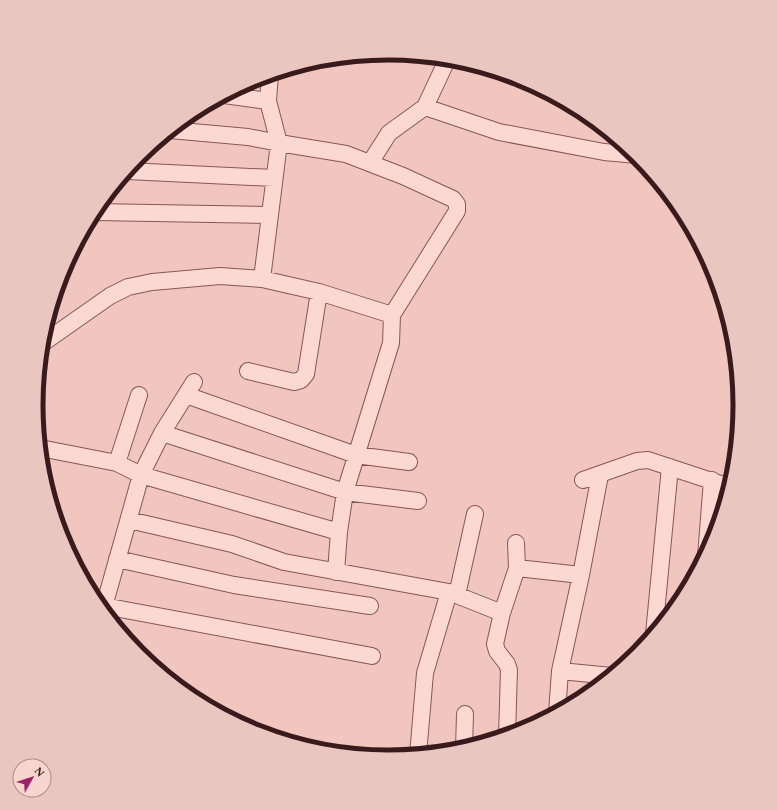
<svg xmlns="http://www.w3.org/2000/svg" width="777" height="810" font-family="Spectral,serif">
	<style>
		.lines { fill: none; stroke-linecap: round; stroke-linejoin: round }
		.street-casing { stroke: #8b5556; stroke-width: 18 }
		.street { stroke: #fcd8d2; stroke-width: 16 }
		.rim { fill: none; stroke: #391b1d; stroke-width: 5 }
	</style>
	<rect width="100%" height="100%" fill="#f1c6be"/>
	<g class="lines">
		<!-- street casing -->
		<g class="street-casing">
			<path id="street" d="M224,95L268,101
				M425,107L499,132L604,152L637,155
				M170,130L248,137L279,143L346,154L403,176L453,199L457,204V211L392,315L391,343L345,492L339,532L336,572
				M370,163L389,133L425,107L448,58
				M127,171L274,178
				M94,212L270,215
				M262,279L279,143L268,101L270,74
				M43,343L110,296L128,287L152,282L220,276L262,279L319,292L392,315
				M248,371L294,382L301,380L306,374L319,292
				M186,395L356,455L409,462
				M162,433L345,492L418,501
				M40,448L117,463L141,475L339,532
				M117,463L139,395
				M583,480L637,461L648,460L730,487
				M129,520L232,544L284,562L449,592L502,613
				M706,556L712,480
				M117,559L234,585L370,606
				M517,568L581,575
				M457,595L475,514
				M104,606L372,656
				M103,610L141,475L162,433L194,382
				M654,634L670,467
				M560,671L612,676
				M557,713L560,671L581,575L600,475
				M507,736L509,670L507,664L497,651L495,644L502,613L517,568L516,543
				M464,749L465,714
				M418,755L425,673L449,592"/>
		</g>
		<!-- street -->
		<use href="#street" class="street"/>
	</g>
	<!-- crop -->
	<path d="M0 0H777V810H0ZM43 405a345 345 0 1 1 690 0a345 345 0 1 1-690 0Z" fill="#e9c6c0" fill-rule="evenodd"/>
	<path class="rim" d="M43 405a345 345 0 1 1 690 0a345 345 0 1 1-690 0Z"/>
	<!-- north arrow -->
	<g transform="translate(32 778) rotate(51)"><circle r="19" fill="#f8d5ce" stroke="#ac8b87"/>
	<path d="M0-3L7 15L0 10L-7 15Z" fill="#9f2066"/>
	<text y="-6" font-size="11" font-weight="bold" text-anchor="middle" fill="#391b1d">N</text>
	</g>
</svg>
